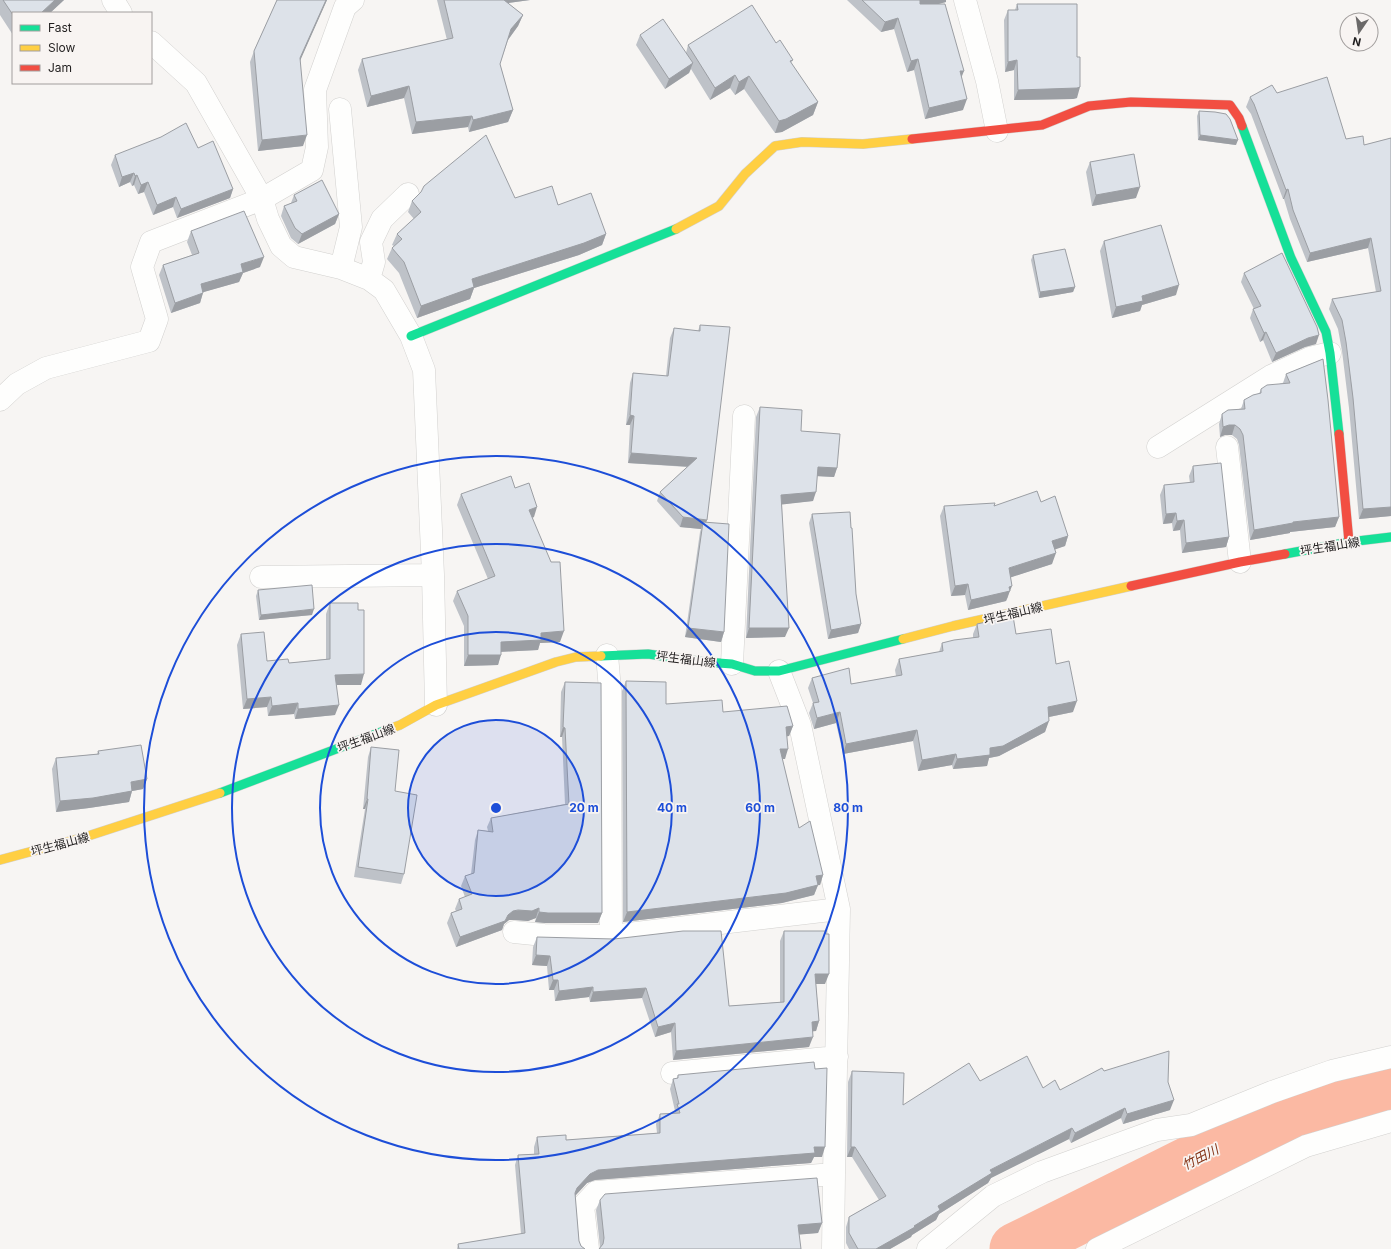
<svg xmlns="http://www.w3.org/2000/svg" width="1391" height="1249" font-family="Inter,'Noto Sans JP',sans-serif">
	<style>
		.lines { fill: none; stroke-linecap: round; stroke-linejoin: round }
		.river { stroke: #fbb9a3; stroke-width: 53 }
		.street-casing { stroke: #d2d1cf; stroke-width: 23 }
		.fast-casing { stroke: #d2d1cf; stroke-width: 10 }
		.slow-casing { stroke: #d2d1cf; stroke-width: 10 }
		.jam-casing { stroke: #d2d1cf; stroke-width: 10 }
		.street { stroke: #fefefd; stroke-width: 22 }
		.fast { stroke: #16e098; stroke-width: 9 }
		.slow { stroke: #ffcf43; stroke-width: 9 }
		.jam { stroke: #f24e42; stroke-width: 9 }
		.wall { fill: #bec2c8 }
		.shaded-wall { fill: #9b9ea3 }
		.building { fill: #dde2e9; stroke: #9b9ea3 }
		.ring { fill: none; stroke: #1d4ed8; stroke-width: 2 }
		.labels { text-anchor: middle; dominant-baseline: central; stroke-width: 3.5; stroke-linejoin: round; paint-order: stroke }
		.street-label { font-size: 12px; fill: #201e1e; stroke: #f8f4f2 }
		.water-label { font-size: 13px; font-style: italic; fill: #823013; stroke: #f8f4f2 }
		.centre { fill: #1d4ed8; stroke: #f8f4f2; stroke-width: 2 }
		.ring-label { font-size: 12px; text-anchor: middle; font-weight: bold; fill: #1d4ed8; stroke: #f8f4f2; stroke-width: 3.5; stroke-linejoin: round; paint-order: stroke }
	</style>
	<rect width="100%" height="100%" fill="#f7f5f3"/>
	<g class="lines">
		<!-- river -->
		<path class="river" d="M1016,1249L1275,1120L1347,1095L1391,1084"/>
		<!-- street casing -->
		<g class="street-casing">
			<path id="street" d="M113,0L121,13
				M965,0L987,81L997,131
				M151,42L196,83L262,199L268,219L281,246L294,257L341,268L369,279L384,290L411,336L424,370L433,575L436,705
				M340,109L351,227L341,268
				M369,279L374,262L371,242L382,219L408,194
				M0,400L17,384L46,368L149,341L157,319L142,267L151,242L262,199L312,170L317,147L315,90L345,7L353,0
				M1158,447L1271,376L1310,358L1330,353
				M1227,447L1240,562
				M261,577L433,575
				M607,655L610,690L611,936
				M732,664L744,416
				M779,671L800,725L839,909L834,1174L833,1249
				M514,932L544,935L611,936L839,909
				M672,1073L837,1057
				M588,1249L583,1206L596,1192L834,1174
				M928,1249L993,1196L1042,1172L1157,1130L1191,1125L1272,1092L1332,1071L1391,1057
				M1097,1249L1306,1146L1391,1121"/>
		</g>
		<!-- fast casing -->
		<g class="fast-casing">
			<path id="fast" d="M1242,126L1291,258L1326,332L1330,353L1339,434
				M411,336L676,229
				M1285,554L1349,542L1391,537
				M601,656L648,654L705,662L732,664L755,671H779L903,639
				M220,793L389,729"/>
		</g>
		<!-- slow casing -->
		<g class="slow-casing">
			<path id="slow" d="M676,229L719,206L745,174L775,146L802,142L863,144L912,139
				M903,639L953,626L1131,586
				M389,729L400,725L436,705L556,662L576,657L601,656
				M0,860L85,837L220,793"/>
		</g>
		<!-- jam casing -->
		<g class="jam-casing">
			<path id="jam" d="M912,139L1042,125L1089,106L1131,102L1230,105L1239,118L1242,126
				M1339,434L1349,542
				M1131,586L1240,562L1285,554"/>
		</g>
		<!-- street -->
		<use href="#street" class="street"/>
		<!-- fast -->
		<use href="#fast" class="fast"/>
		<!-- slow -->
		<use href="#slow" class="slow"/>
		<!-- jam -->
		<use href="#jam" class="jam"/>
	</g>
	<!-- wall -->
	<path class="wall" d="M0,0H64L50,13H13V35L0,15Z
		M277,0H327L300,60L303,146L258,151L250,62L254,51Z
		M437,0H530L508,3L523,15L518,26L508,40L500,64L513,110L508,122L469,132L468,127L412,134L404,98L367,107L358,70L362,59L447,40Z
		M847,0H946V2L937,4L962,77L963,110L925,119L914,70L907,72L894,29L881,32Z
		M1017,4L1077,98L1073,99L1014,100V70L1005,72L1004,20L1008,10H1015Z
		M640,35L686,53L688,45L776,43L793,60L791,63L818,102L813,115L782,132L775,133L744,89L735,95L730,88L710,100L691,69L689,73L665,89L636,45Z
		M1277,93L1346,139L1364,145L1391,138V516L1359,519L1349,408L1342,351L1338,329L1329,309L1332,299L1376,292L1368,248L1307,262L1290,219L1284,199H1283L1251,114L1246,107L1250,97Z
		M1199,111L1236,145L1198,140L1197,116Z
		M198,148L233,189L230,198L177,218L173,207L153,215L144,192L138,194L134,185L132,186L130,182L119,187L111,165L115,155Z
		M1090,162L1136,198L1092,206L1086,172Z
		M294,195L339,214L335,224L298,244L291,238L281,216L284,206L291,203Z
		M515,198L558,205L606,234L602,245L579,255L474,288L470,299L417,318L399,273L387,259L392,248L394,246L392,245L397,234L414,219L408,212L412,201Z
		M191,231L260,267L243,273L239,282L203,292L200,303L171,313L159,275L163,265L192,255L187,242Z
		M1104,241L1176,295L1142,305L1140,311L1112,318L1100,251Z
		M1033,255L1075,287L1073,292L1039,298L1031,260Z
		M1244,273L1316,344L1305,347L1272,362L1263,340L1260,342L1250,318L1253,309H1254L1241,282Z
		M700,325L706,522L724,632L721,642L685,637L700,532L701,529L680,527L657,501L660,492L687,467L628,463L630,425H626L630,383L633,373L666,376L670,338L674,328L698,331Z
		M1323,359L1339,517L1335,527L1290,532V533L1250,540L1239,445L1237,439L1232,435H1225L1220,437L1219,424L1222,414L1241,409L1244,400L1259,394L1261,389L1283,383L1286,374Z
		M760,407L801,431L837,468L834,477L817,476L813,501L782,504L785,637L746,638L756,417Z
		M1193,466L1229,537L1226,547L1182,553L1180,530L1173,531L1172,523L1163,524L1160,495L1164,485L1190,483L1189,476Z
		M515,488L534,517L532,518L560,642L540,643L538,650L501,652L498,665L464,666V626L453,601L457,591L488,579L457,505L461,494Z
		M1041,502L1068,536L1065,546L1054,549L1052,564L1011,577L1008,597L1006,601L968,610L965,595L951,596L940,516L944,506H994Z
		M812,514L851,528L856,594L861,624L858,633L828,639L809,523Z
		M258,590L312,615L259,620L256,596Z
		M330,603L361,685H337L335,715L295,719L294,714L268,716L267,707L243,709L237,645L241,634L267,661L289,663L326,659V614Z
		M977,624L1016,634L1056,664L1073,712L1049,717L1045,732L999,756L989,758L987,766L953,769L952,765L918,771L913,741L843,754L836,723L814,729L809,713L813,703L808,688L812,678L851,684L896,676L895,670L899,659L939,652L942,643L973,638V634Z
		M626,681L666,704L723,712L793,726L789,736H787L785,759H782L799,828L823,875L820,885H818L814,895L782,903L623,922L622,691Z
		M565,682L602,913L598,923H545L535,922L536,918L528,921L515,920H509L504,924L502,930L456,947L447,923L451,913L456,911L455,909L459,899L465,897L461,886L465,876L471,874L475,840L478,830L488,831L487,827L491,818L565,804L562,737H560L561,692Z
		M371,747L404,874L401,884L354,877L365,809H363L368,757Z
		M98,751L147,779L143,789L132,791L129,802L89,808L56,812L52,769L56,758L97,754Z
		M784,931L825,984H816L819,1021L816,1031H812L809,1047L673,1060L671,1032L655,1037L642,998L590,1002L589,997L555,1001L554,990H549L547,966L532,965L533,947L537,937L729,1006L780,1002V941Z
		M852,1071L903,1105L980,1081L1060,1090L1104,1071L1168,1082L1170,1110L1123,1124L1121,1118L1071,1143L1069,1139L991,1178L988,1183L939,1214L936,1220L912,1235L911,1237L890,1249H849L846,1243V1227L849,1217L879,1200L852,1157H847L848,1082Z
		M678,1075L822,1157H814L811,1163L595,1180L587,1183L575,1196L579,1241L581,1246L585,1249H457L458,1244L521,1234L515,1165L518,1155L534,1154V1147L537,1137L566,1140L657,1133L656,1124L660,1114L674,1113L675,1111L670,1089L673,1079L677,1078Z
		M600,1200L822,1223L818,1233L600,1247L596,1210Z"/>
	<!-- shaded-wall -->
	<path class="shaded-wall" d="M55,0H64L50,13H41Z
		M326,0H327L296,70L300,58Z
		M494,0H530L492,5Z
		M919,0H946V2L916,10Z
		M523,15L518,26L507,41L511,29Z
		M898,18L894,29L881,32L885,22Z
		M918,59L914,70L907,72L911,61Z
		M1017,60L1014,70L1005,72L1008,62Z
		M693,63L689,73L665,89L669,79Z
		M960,71H964L960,81Z
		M735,75L730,88L710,100L715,88Z
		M749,76L744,89L735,95L739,82Z
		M409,86L404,98L367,107L371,96Z
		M1080,87L1077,98L1073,99L1014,100L1018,90Z
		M967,99L963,110L925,119L929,108Z
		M818,102L813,115L782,132L775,133L779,121Z
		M513,110L508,122L469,132L473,120Z
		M472,116L468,127L412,134L416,122Z
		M307,135L303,146L258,151L262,140Z
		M1200,135L1238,140L1236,145L1198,140Z
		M134,173L130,182L119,187L122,177Z
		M137,175L134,185L132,186L135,176Z
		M148,182L144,192L138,194L141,185Z
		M1140,187L1136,198L1092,206L1096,195Z
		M233,189L230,198L177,218L181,209Z
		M1288,189L1284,199H1283L1286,190Z
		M176,197L173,207L153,215L157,205Z
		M339,214L335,224L298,244L302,234Z
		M606,234L602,245L579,255L474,288L470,299L417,318L421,306L472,279Z
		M1371,238L1368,248L1307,262L1310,253Z
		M264,257L260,267L243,273L239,282L197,294L201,284L241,264Z
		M1179,285L1176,295L1142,305L1140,311L1112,318L1116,307L1142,296Z
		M1075,287L1073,292L1039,298L1040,292Z
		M203,293L200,303L171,313L175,303Z
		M1266,332L1263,340L1260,342L1264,333Z
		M1319,335L1316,344L1305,347L1272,362L1276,353L1308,338Z
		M630,415L634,416L630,425H626Z
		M1229,425H1235L1232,435H1225L1220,437L1223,427Z
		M631,453L697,458L694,467L628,463Z
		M818,467L837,468L834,477L815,476Z
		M816,492L813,501L778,505L781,495Z
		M537,507L534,517L525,520L529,510Z
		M1391,507V516L1359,519L1363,509Z
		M1176,513L1172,523L1163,524L1166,514Z
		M683,517L707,520L704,530L703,522L701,529L680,527Z
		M1339,517L1335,527L1290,532V533L1250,540L1254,530L1293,522Z
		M1184,520L1180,530L1173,531L1177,521Z
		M1068,536L1065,546L1048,552L1052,541Z
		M1229,537L1226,547L1182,553L1186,543Z
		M1056,553L1052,564L1006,579L1009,568Z
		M968,584L965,595L951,596L955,586Z
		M1012,586L1006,601L968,610L971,600Z
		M314,609L312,615L259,620L261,615Z
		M861,624L858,633L828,639L831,630Z
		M688,628L724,632L721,642L685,637Z
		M749,628H789L785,637L746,638Z
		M564,631L560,642L540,643L538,650L497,652L501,642L541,633Z
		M468,655H501L498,665L464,666Z
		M364,674L361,685H332L335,675Z
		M271,697L267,707L243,709L247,699Z
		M1077,701L1073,712L1044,718L1048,707Z
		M298,703L294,714L268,716L272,706Z
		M339,705L335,715L295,719L298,709Z
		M840,712L836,723L814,729L817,718Z
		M1049,721L1045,732L999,756L989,758L987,766L953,769L957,759L990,748Z
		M793,726L789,736L783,737L786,727Z
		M563,727L565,728L562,737H560Z
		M917,730L913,741L843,754L846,744Z
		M780,749H788L785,759H777Z
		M956,754L952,765L918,771L922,760Z
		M147,779L143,789L127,792L131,782Z
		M132,791L129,802L89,808L56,812L60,801Z
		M367,799H368L365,809H363Z
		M823,875L820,885L812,886L816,876Z
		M818,885L814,895L782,903L623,922L627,912Z
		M539,908L536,918L528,921L515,920H509L504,924L502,930L456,947L460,937L513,911Z
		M539,912L602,913L598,923H545L535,922Z
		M536,955L550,956L547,966L532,965Z
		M815,974H829L825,984H812Z
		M553,980H558L554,990H549Z
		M593,987L589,997L555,1001L559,991Z
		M646,988L642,998L590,1002L593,992Z
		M819,1021L816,1031L808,1032L812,1022Z
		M675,1023L671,1032L655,1037L658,1027Z
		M813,1037L809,1047L673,1060L676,1051Z
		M1174,1100L1170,1110L1123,1124L1127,1114Z
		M1125,1108L1121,1118L1071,1143L1075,1133Z
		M1072,1128L1069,1139L991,1178L988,1183L939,1214L936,1220L912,1235L911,1237L890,1249H876L914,1226L938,1206L990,1170Z
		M814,1147H825L822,1157H814L811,1163L595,1180L587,1183L574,1197L575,1193L577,1188L590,1174L598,1170Z
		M851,1147H855L852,1157H847Z
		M822,1223L818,1233L795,1235L798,1225Z"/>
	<!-- building -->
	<path class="building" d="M3,0H55L41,13H13V15Z
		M277,0H326L300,58L307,135L262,140L254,51Z
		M444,0H504L523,15L511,29L500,64L513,110L473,120L472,116L416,122L409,86L371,96L362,59L453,38Z
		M862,0H920V4H945L964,71H960L967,99L929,108L918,59L911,61L898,18L885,22Z
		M1017,4H1077V57H1080V87L1077,88L1018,90L1017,60L1008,62V10H1018Z
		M752,5L776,43L780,40L793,60L790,61L818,102L786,119L779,121L749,76L739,82L735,75L715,88L688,45Z
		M663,19L693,63L669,79L640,35Z
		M1327,77L1346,139L1363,136L1364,145L1391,138V507L1363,509L1353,398L1346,342L1342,320L1332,299L1381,291L1371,238L1310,253L1293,210L1288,189L1286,190L1254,104L1250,97L1272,85L1277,93Z
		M1199,111L1215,112L1226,114L1230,119L1238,140L1200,135Z
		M186,123L198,148L213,141L233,189L181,209L176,197L157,205L148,182L141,185L137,175L135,176L134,173L122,177L115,155L161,137Z
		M486,135L515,198L552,186L558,205L591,193L606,234L584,243L472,279L474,287L421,306L404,262L392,248L402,239L397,234L421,212L412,201L421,192L424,186Z
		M1134,154L1140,187L1096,195L1090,162Z
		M322,180L339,214L302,234L295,228L284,206L297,201L294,195Z
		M244,211L264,257L241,264L243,272L201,284L203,293L175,303L163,265L199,253L191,231Z
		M1161,225L1179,285L1142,296L1143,301L1116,307L1104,241Z
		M1065,249L1075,287L1040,292L1033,255Z
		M1282,253L1317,327L1319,335L1308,338L1276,353L1266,332L1264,333L1253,309L1261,306L1244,273Z
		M700,325L730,327L707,520L683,517L660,492L697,458L631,453L634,416L630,415L633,373L668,376L674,328L700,331Z
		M1323,359L1328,400L1339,517L1293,522V523L1254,530L1243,435L1240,429L1235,425H1229L1223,427L1222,414L1228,410L1245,409L1244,400L1253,395L1261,393V389L1267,385L1290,383L1286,374Z
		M760,407L802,410L801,431L840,434L837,468L818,467L816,492L781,495L789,628H749Z
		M1221,463L1229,537L1186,543L1184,520L1177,521L1176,513L1166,514L1164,485L1194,482L1193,466Z
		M511,476L515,488L529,483L537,507L529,510L551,562H560L564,631L541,633V640L501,642V655H468V616L457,591L495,576L461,494Z
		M1037,491L1041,502L1055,496L1068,536L1052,541L1056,553L1009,568L1012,586L1009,587L1010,591L971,600L968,584L955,586L944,506L995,503L994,506Z
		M850,512L851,528H852L856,594L861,624L831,630L812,514Z
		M703,522L729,524L724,632L688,628Z
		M312,585L314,609L261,615L258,590Z
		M330,603H358V610H364V674L335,675L339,705L298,709V703L272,706L271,697L247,699L241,634L264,632L267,661L288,659L289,663L330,659Z
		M1013,616L1016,634L1051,629L1056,664L1069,661L1077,701L1048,707L1049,721L1003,746L990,748V755L957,759L956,754L922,760L917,730L846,744L840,712L817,718L813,703L819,702L812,678L849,668L851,684L902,675L899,659L943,651L942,643L954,640L979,637L977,624Z
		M626,681L666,682V704L722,700L723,712L787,706L793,726L786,727L788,749H780L799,828L810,821L823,875L816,876L818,885L786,893L627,912Z
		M565,682L601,683L602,913H548L539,912V908L532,911L518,910L513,911L508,915L505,921L460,937L451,913L462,909L459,899L472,894L465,876L474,873L478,830L493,832L491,818L569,804L565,728L563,727Z
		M141,745L147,779L131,782L132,791L93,798L60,801L56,758L99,754L98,751Z
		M371,747L399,750L395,791L417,795L404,874L358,867L368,799H367Z
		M683,931H721L729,1006L784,1002V931H826V934H829V974H815L819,1021L812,1022L813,1037L676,1051L675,1023L658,1027L646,988L593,992V987L559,991L558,980H553L550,956L536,955L537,937L614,939Z
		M1169,1051L1168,1082L1174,1100L1127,1114L1125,1108L1075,1133L1072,1128L990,1170L992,1173L938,1206L940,1210L914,1226L915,1227L876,1249H858L849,1233V1217L886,1196L855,1147H851L852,1071L904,1073L903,1105L969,1063L980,1081L1027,1056L1043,1088L1055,1080L1060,1090L1102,1068L1104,1071Z
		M814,1062L815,1069L827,1068L825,1147H814L815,1153L598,1170L590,1174L577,1188L575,1193L579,1241L581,1246L585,1249H459L458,1244L525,1233L518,1155L539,1154L537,1137L566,1135V1140L660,1133V1114L680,1113L677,1104H679L673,1079L678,1078V1075Z
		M817,1178L822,1223L798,1225L801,1249H599L603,1244L604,1238L600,1200L605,1194Z"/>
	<!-- distance rings -->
	<circle cx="496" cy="808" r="88" fill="#1d4ed8" fill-opacity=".12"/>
	<g class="ring">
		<circle cx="496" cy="808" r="88"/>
		<circle cx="496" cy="808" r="176"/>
		<circle cx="496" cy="808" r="264"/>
		<circle cx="496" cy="808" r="352"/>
	</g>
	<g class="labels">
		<!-- street labels -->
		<g class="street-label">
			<text transform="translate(1330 546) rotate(-9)">坪生福山線</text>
			<text transform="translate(1013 613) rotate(-13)">坪生福山線</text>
			<text transform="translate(686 659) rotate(7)">坪生福山線</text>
			<text transform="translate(366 738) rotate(-20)">坪生福山線</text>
			<text transform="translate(60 844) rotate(-15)">坪生福山線</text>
		</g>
		<!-- water labels -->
		<g class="water-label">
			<text transform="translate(1200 1157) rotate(-27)">竹田川</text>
		</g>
	</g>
	<circle cx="496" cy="808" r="6" class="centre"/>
	<g class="ring-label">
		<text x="584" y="812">20 m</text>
		<text x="672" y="812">40 m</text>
		<text x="760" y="812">60 m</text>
		<text x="848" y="812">80 m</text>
	</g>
	<!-- legend -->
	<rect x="12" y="12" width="140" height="72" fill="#f8f4f2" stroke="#a29e9d"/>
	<rect x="20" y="25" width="20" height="6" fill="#16e098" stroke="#a29e9d"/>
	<text x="48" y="32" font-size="12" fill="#201e1e">Fast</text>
	<rect x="20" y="45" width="20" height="6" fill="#ffcf43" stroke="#a29e9d"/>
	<text x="48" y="52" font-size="12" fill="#201e1e">Slow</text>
	<rect x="20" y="65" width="20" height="6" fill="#f24e42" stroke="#a29e9d"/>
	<text x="48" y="72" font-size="12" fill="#201e1e">Jam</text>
	<!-- north arrow -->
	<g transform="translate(1359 32) rotate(193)"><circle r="19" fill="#f8f4f2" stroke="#a29e9d"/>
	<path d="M0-3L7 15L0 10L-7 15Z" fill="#6b6969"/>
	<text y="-6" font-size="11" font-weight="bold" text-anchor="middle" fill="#201e1e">N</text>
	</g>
</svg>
